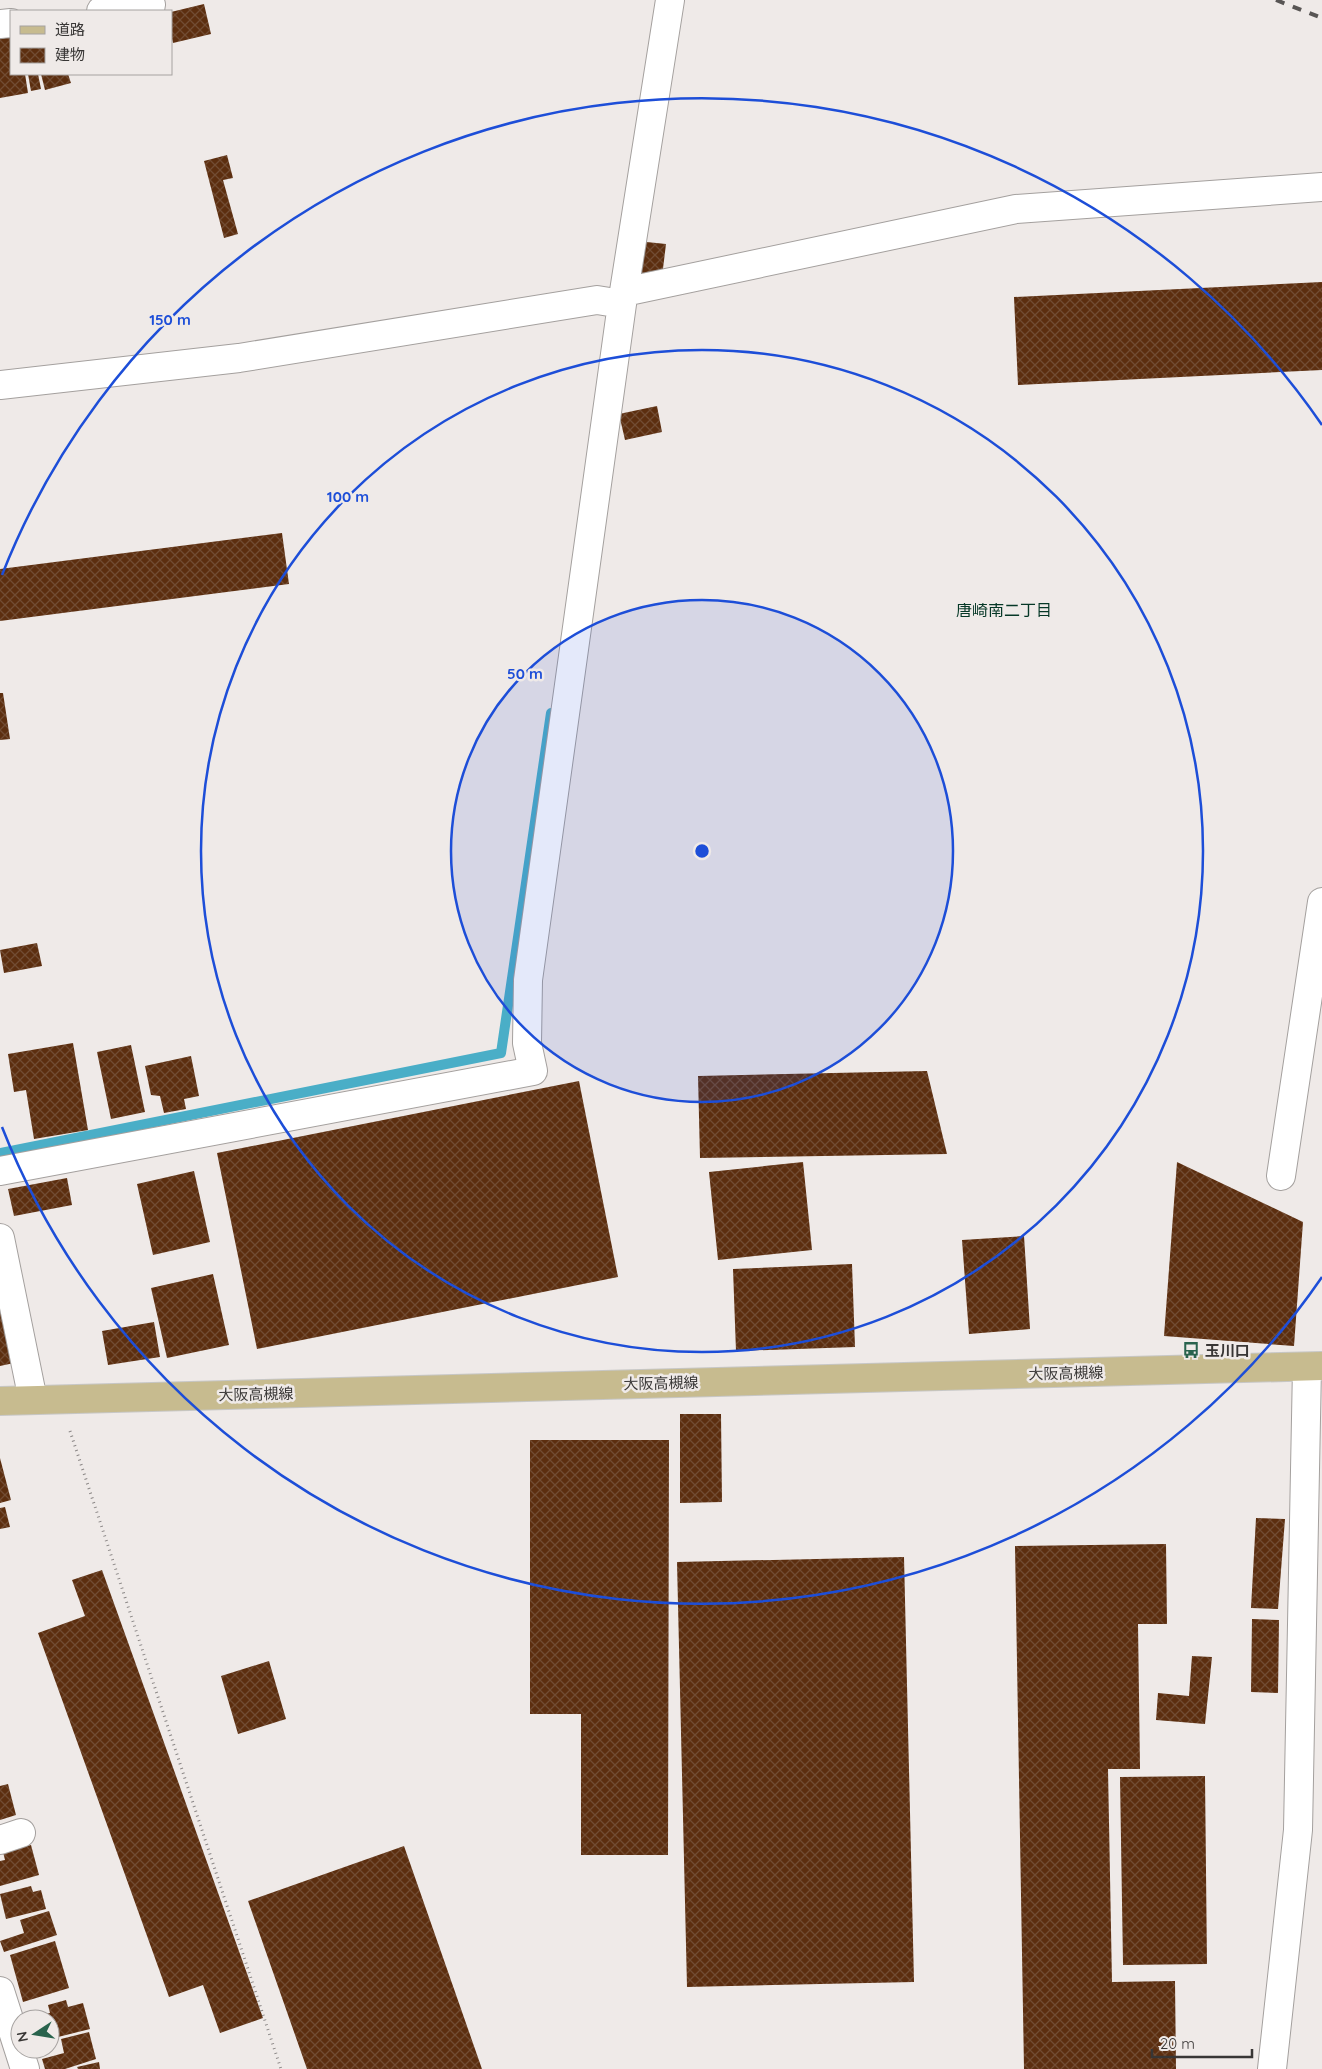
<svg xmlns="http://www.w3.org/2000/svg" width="1322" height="2069" font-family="Quicksand,'Noto Sans JP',sans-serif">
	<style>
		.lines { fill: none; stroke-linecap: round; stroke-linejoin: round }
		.stream { stroke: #4aaec7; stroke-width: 10 }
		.building { fill: url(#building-cross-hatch) }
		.minor-casing { stroke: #a4a09e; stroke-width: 30 }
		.major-casing { stroke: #c7c7c6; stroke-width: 30 }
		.path { stroke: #8b8786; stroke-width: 3; stroke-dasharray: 1 4; stroke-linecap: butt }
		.minor { stroke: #fff; stroke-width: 28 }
		.major { stroke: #c7bb8f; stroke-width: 28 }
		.rail { stroke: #585554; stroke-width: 4; stroke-dasharray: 9 9; stroke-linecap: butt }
		.ring { fill: none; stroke: #1d4ed8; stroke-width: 2.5 }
		.labels { text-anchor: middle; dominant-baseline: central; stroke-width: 5; stroke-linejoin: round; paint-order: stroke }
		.poi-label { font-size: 15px; font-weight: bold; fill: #383635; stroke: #efeae8; text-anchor: start }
		.street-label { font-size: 15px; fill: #383635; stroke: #efeae8 }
		.neighbourhood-label { font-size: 16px; fill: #063827; stroke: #efeae8 }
		.centre { fill: #1d4ed8; stroke: #efeae8; stroke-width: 2.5 }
		.ring-label { font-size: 15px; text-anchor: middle; font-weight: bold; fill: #1d4ed8; stroke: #efeae8; stroke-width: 5; stroke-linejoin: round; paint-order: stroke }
	</style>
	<defs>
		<pattern id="building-cross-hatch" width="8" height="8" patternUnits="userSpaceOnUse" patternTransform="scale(1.25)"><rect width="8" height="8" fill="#5c2e0f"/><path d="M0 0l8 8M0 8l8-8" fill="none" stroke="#714c33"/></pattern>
	</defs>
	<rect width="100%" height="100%" fill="#efeae8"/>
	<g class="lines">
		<!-- stream -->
		<path class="stream" d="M0,1153L501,1053L551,713"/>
	</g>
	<!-- building -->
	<path class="building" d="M204,4L211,34L173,43L171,34V12Z
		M11,37V74H25L28,93L0,98V39Z
		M28,74H38L41,89L31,91Z
		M41,74H68L71,83L45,90Z
		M227,155L233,178L223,180L238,234L224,238L204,161Z
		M637,241L666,244L662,277L635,274Z
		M1322,282V370L1018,385L1014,297Z
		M657,406L662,432L625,440L619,414Z
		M282,533L289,584L0,621V569Z
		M0,693H3L10,739L0,740Z
		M37,943L42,966L4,973L0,950Z
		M73,1043L88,1130L34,1139L26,1090L14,1092L8,1054Z
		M131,1045L145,1112L111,1119L97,1052Z
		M191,1056L199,1096L184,1099L186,1109L164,1113L160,1096L151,1095L145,1066Z
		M927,1071L947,1154L700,1158L698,1076Z
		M579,1081L618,1277L257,1349L217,1153Z
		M803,1162L812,1250L718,1260L709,1172Z
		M1177,1162L1303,1222L1294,1346L1164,1336Z
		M194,1171L210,1242L153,1255L137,1184Z
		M67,1178L72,1205L14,1216L8,1189Z
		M1024,1236L1030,1329L969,1334L962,1240Z
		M852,1264L855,1347L736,1351L733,1269Z
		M213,1274L229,1345L167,1358L151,1288Z
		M0,1303L14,1363L0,1366Z
		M154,1322L160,1357L108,1365L102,1331Z
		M680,1414H721L722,1502L680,1503Z
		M530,1440H669L668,1855H581V1714H530Z
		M0,1458L11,1500L0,1503Z
		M5,1507L10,1527L0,1529V1508Z
		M1256,1518L1285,1519L1278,1609L1251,1608Z
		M1166,1544L1167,1624H1138L1140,1769H1108L1112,1982L1175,1981L1176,2069H1024L1015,1546Z
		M904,1557L914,1982L687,1987L677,1562Z
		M102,1570L263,2018L220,2033L203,1985L169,1997L38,1633L85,1616L72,1580Z
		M1252,1619L1279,1620L1278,1693L1251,1692Z
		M1192,1656L1212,1657L1205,1724L1156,1720L1158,1693L1189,1696Z
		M269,1661L286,1719L238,1734L221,1676Z
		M1205,1776L1207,1964L1123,1965L1120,1777Z
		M8,1784L16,1815L0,1820V1786Z
		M31,1845L39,1875L0,1886V1861L5,1860L3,1852Z
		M404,1846L482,2069H307L248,1901Z
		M31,1886L33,1892L41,1890L46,1909L6,1919L0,1894Z
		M49,1911L57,1935L4,1952L0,1941L24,1933L20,1920Z
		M55,1941L69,1988L23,2002L10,1955Z
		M66,2000L68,2007L83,2003L90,2029L54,2038L56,2043L50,2044V2019L28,2018L50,2013L48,2005Z
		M89,2032L96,2059L65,2069H45L42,2059L64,2053L61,2039Z
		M99,2062L100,2069H78L77,2067Z"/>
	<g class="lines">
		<!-- minor casing -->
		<g class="minor-casing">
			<path id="minor" d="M101,11L151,5
				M0,24L11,23
				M624,292L1016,209L1322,187
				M0,385L239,358L597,300L622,304
				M0,1171L533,1071L527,1043L528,980L622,304L670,0
				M1281,1176L1322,902
				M0,1238L33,1400
				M0,1840L21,1833
				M0,1991L25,2069
				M1272,2069L1298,1830L1307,1367"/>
		</g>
		<!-- major casing -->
		<g class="major-casing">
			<path id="major" d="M0,1401L1322,1366"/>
		</g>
		<!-- path -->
		<path class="path" d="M70,1431L281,2069"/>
		<!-- minor -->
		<use href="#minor" class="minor"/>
		<!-- major -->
		<use href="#major" class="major"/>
		<!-- rail -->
		<path class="rail" d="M1276,0L1322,18"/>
	</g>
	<!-- distance rings -->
	<circle cx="702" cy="851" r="251" fill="#1d4ed8" fill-opacity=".12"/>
	<g class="ring">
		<circle cx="702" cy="851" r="251"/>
		<circle cx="702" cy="851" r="501"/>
		<path d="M1322 1277A752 752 0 0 1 2 1127M2 575A752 752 0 0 1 1322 425"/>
	</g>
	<!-- icons -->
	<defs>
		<g id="bus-bare" transform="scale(1.35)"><path d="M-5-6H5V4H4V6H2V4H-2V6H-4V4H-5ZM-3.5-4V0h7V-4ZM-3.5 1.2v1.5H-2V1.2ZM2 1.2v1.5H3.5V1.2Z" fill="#29634d" stroke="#efeae8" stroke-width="2.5" paint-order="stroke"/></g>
	</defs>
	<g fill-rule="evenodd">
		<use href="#bus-bare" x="1191" y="1350"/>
	</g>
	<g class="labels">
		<!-- poi labels -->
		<g class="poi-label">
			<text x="1205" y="1350">玉川口</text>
		</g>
		<!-- street labels -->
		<g class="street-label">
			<text transform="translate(1066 1373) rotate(-1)">大阪高槻線</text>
			<text transform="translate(661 1383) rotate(-1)">大阪高槻線</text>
			<text transform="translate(256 1394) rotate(-1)">大阪高槻線</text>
		</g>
		<!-- neighbourhood labels -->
		<g class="neighbourhood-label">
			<text x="1004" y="610">唐崎南二丁目</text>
		</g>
	</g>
	<circle cx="702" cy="851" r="8" class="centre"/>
	<g class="ring-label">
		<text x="170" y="325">150 m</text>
		<text x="348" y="502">100 m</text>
		<text x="525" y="679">50 m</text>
	</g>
	<!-- legend -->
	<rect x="10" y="10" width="162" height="65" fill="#efeae8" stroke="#a6a2a0"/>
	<rect x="20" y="26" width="25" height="8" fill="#c7bb8f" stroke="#a6a2a0"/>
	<text x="55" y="35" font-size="15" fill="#383635">道路</text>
	<rect x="20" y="48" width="25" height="15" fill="url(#building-cross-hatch)" stroke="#a6a2a0"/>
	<text x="55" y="60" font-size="15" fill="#383635">建物</text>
	<!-- north arrow -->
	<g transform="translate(35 2034) rotate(258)"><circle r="24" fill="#efeae8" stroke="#a6a2a0"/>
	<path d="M0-4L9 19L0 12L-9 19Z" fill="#29634d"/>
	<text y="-8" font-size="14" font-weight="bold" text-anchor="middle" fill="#383635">N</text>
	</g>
	<!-- scale -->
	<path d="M1152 2049v8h100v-8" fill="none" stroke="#383635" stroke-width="2.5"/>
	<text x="1160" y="2049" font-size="15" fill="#383635" stroke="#efeae8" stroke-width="4" paint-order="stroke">20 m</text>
</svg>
